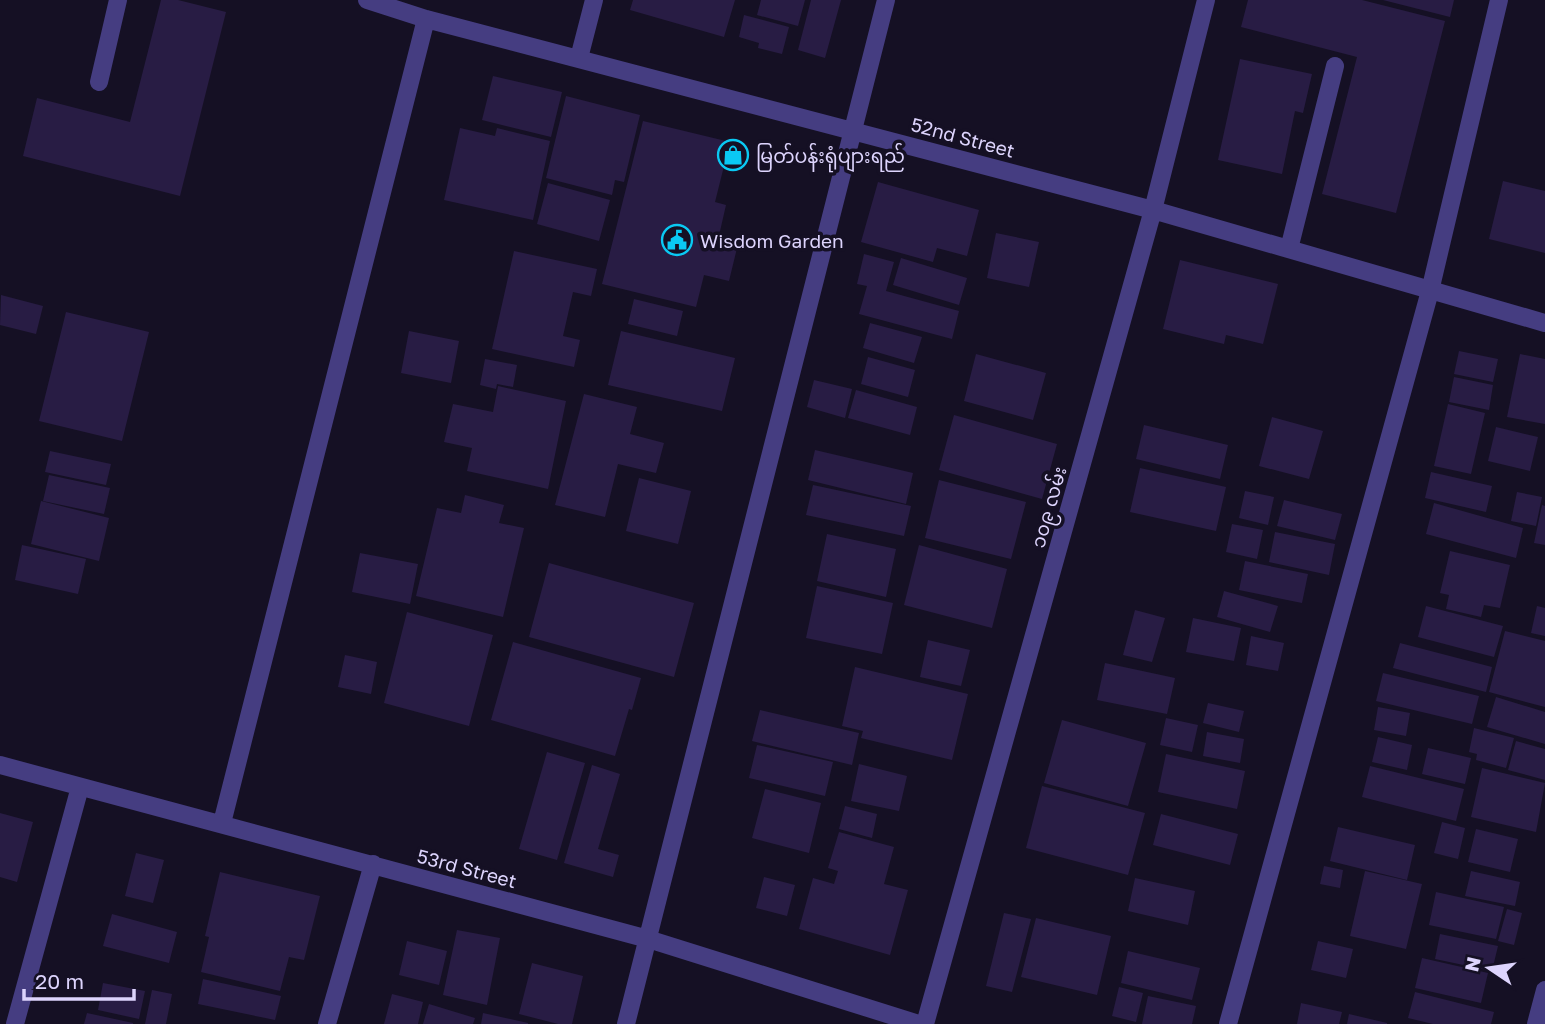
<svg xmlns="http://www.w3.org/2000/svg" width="1545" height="1024" font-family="'Golos Text','Noto Sans Myanmar',sans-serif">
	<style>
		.building { fill: #281c44 }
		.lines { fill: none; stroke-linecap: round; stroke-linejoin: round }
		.minor { stroke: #453d81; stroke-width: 18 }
		.labels { text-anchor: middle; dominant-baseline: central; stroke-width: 7; stroke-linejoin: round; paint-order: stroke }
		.street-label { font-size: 19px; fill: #ddd4fd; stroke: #151024 }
		.poi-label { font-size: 19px; fill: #ddd4fd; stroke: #151024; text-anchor: start }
	</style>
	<rect width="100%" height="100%" fill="#151024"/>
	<!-- building -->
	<path class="building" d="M161,0H178L226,12L180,196L23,156L37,98L130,122Z
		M633,0H735L724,37L630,10Z
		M761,0H805L798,26L757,15Z
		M811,0H841L825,58L798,50Z
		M1248,0H1362L1445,21L1396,213L1322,194L1357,57L1241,27Z
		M1383,0H1454L1450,17Z
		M744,15L789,27L782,54L758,48L759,43L739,37Z
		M1240,59L1312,74L1303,113L1295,111L1282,174L1218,160Z
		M493,76L562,92L551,137L482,120Z
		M566,96L640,115L624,182L615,180L612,195L546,178Z
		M643,121L730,142L715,202L726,205L718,240L738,244L729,281L704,275L696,307L602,284Z
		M460,128L495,136L497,128L550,141L533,220L444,200Z
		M1503,181L1545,191V253L1489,239Z
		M878,182L979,210L967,256L937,248L933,262L861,242Z
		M548,183L610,200L599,241L537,224Z
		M996,233L1039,242L1029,287L987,278Z
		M514,251L597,269L591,296L573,292L563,336L580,340L574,367L492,349Z
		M864,254L894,262L886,291L959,311L952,339L859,314L867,286L857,284Z
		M901,258L967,278L959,305L893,285Z
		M1180,260L1278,284L1263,344L1226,335L1224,344L1163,329Z
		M1,295L43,306L36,334L0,325Z
		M634,299L683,311L677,336L628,324Z
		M66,312L149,332L122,441L39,421Z
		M870,323L922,337L914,363L863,348Z
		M409,331L459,341L451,383L401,373Z
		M621,331L735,358L722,411L608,385Z
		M1459,351L1498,359L1493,382L1454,374Z
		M976,354L1046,373L1033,420L964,401Z
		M1520,354L1545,359V424L1507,417Z
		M868,357L915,370L908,397L861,384Z
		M485,359L517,365L513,387L497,384L496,389L480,385Z
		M1454,377L1493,385L1489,410L1449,402Z
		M814,380L852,389L845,418L807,407Z
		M498,386L566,401L548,489L467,471L472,448L444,442L453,404L493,412Z
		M856,390L917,407L910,435L848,418Z
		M584,394L637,407L630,434L664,443L656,473L618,464L605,517L555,505Z
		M1448,404L1485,413L1471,474L1434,466Z
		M954,415L1057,444L1042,499L939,470Z
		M1272,417L1323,431L1309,479L1259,466Z
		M1144,425L1228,445L1220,479L1136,459Z
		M1496,427L1538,437L1530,471L1488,461Z
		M815,450L913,473L906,504L808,480Z
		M50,451L111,464L106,485L45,472Z
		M1140,468L1226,487L1216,531L1130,512Z
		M1431,472L1492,486L1486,512L1425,498Z
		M49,475L110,488L104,514L43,501Z
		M639,478L691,491L678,544L626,531Z
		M939,480L1026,502L1011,559L925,538Z
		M813,485L911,506L904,536L806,515Z
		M1245,491L1274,497L1268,525L1239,518Z
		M1517,492L1542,497L1536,526L1511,521Z
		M465,495L504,505L499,523L524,528L503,617L416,596L437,508L461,513Z
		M1284,500L1342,514L1335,540L1277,526Z
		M41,501L109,518L99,561L31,544Z
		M1434,503L1523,528L1516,558L1426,534Z
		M1542,505L1545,506V545L1534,543Z
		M1232,524L1263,530L1257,559L1226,552Z
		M1275,532L1335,544L1329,575L1269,562Z
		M827,534L896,549L886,597L817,581Z
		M22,545L86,559L78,594L15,580Z
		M919,545L1007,569L992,628L904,605Z
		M1450,551L1510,565L1500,608L1484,605L1481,617L1446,609L1449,595L1440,593Z
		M360,553L418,564L410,604L352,592Z
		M1245,561L1308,574L1302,603L1239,590Z
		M549,563L694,603L674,677L529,637Z
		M817,586L893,603L882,654L806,638Z
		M1224,591L1278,606L1270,632L1217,617Z
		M1426,606L1503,626L1494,657L1418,637Z
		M1537,606L1545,608V636L1531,633Z
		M1135,610L1165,618L1152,662L1123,655Z
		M407,612L493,635L469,726L384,703Z
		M1193,618L1241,628L1234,661L1186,652Z
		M1505,631L1545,641V707L1489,692Z
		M1251,636L1284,643L1278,671L1246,665Z
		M928,640L970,650L961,686L920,677Z
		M513,642L641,678L632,710L629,709L615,756L491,720Z
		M1400,643L1492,667L1486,692L1393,668Z
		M345,655L377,662L371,694L338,687Z
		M1105,663L1175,678L1167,714L1097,700Z
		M855,667L968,694L952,760L861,738L863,731L842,726Z
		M1383,673L1479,696L1472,724L1376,701Z
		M1496,697L1545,712V744L1487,727Z
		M1208,703L1244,711L1239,732L1203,723Z
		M1378,707L1410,713L1406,736L1374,730Z
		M760,710L859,733L852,765L752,741Z
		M1166,718L1198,725L1192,752L1160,745Z
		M1062,720L1146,743L1128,806L1044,783Z
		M1474,728L1514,738L1506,768L1476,760L1477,754L1469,752Z
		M1207,732L1244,739L1240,763L1203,756Z
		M1378,737L1412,745L1407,770L1372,762Z
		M1516,741L1545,749V780L1508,770Z
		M757,745L833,762L825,796L749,778Z
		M1428,748L1471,758L1465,784L1422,774Z
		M547,752L585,763L557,860L519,849Z
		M1166,754L1245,771L1237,809L1158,792Z
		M859,764L907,776L899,811L851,801Z
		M592,765L620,774L598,849L619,855L613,877L564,863Z
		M1370,766L1464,789L1456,821L1362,797Z
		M1482,768L1545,783L1536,832L1471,817Z
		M1042,786L1145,813L1128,875L1026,848Z
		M765,789L821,803L809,853L752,838Z
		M845,806L877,814L872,838L839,829Z
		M0,813L33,822L17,882L0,877Z
		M1161,814L1238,834L1230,865L1153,845Z
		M1442,822L1465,828L1458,859L1434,853Z
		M1338,827L1415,845L1407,880L1330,861Z
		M1476,829L1518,839L1510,872L1468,862Z
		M839,832L894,847L884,884L908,890L890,955L799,929L813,878L834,884L838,871L828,868Z
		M136,853L164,860L153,903L125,896Z
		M1324,866L1343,870L1340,888L1320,884Z
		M1365,871L1422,884L1406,949L1350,936Z
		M1471,871L1520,882L1515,906L1465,896Z
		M220,872L320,896L304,960L289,957L280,991L201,972L209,937L205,936Z
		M764,877L795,885L787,916L756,908Z
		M1135,878L1195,891L1188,925L1128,911Z
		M1436,892L1504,907L1496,939L1429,925Z
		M1507,909L1522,913L1514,945L1498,941Z
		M1004,913L1031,919L1012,992L986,986Z
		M112,914L177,932L169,963L103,946Z
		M1036,918L1111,936L1097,995L1021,977Z
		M457,930L500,938L487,1005L443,995Z
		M1440,934L1498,946L1492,971L1435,959Z
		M407,941L447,951L439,985L399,975Z
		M1318,941L1353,949L1346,978L1311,970Z
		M1128,951L1200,968L1192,1000L1121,983Z
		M1422,958L1488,973L1481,1003L1415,988Z
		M532,963L583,976L572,1024H558L519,1014Z
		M203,979L281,996L275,1020L198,1004Z
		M103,983L145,991L139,1019L98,1010Z
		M1119,987L1143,993L1136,1022L1112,1016Z
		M152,990L172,994L166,1024H145Z
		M1415,992L1494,1012L1491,1024H1433L1408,1018Z
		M392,994L423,1002L418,1024H384Z
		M1148,996L1196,1006L1192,1024H1142Z
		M1301,1003L1342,1012L1339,1024H1297Z
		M429,1004L475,1018L473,1024H423Z
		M87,1013L133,1023V1024H84Z
		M483,1013L528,1023V1024H481Z
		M1349,1014L1387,1023V1024H1347Z"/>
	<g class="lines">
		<!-- minor -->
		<path class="minor" d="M367,0L426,19L1153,210L1545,323
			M579,58L594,0
			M99,82L118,0
			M1289,249L1335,66
			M0,765L648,939L919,1024
			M222,823L426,19
			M15,1024L80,787
			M327,1024L373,864
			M626,1024L886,0
			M925,1024L1153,210L1206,0
			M1228,1024L1430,291L1499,0
			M1536,1024L1545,990"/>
	</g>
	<!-- icons -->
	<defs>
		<g id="shop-ring" transform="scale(1.575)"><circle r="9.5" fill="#151024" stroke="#0ac9f3" stroke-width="1.5"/><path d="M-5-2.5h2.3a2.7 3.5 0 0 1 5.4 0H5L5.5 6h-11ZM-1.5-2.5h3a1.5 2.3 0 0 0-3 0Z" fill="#0ac9f3"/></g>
		<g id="civic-ring" transform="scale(1.575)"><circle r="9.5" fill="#151024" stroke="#0ac9f3" stroke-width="1.5"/><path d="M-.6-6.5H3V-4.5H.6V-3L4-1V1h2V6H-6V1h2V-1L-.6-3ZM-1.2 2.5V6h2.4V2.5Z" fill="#0ac9f3"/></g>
	</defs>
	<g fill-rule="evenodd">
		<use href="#shop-ring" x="733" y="155"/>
		<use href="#civic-ring" x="677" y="240"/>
	</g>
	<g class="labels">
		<!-- street labels -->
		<g class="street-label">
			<text transform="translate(963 137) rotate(15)">52nd Street</text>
			<text transform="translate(1048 507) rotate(-74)">၁၀၉ လမ်း</text>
			<text transform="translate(467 868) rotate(15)">53rd Street</text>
		</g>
		<!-- poi labels -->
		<g class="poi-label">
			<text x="756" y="155">မြတ်ပန်းရုံပျားရည်</text>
			<text x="700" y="240">Wisdom Garden</text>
		</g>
	</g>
	<!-- north arrow -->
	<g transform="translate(1489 968) rotate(283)" stroke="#151024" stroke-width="5" paint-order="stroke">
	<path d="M0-5L12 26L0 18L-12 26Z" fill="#ddd4fd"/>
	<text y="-10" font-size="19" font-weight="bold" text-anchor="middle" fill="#ddd4fd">N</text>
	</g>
	<!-- scale -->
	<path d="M24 989v10h110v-10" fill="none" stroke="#ddd4fd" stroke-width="3.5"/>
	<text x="35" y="989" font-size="21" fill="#ddd4fd" stroke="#151024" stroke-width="5" paint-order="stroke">20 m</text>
</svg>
